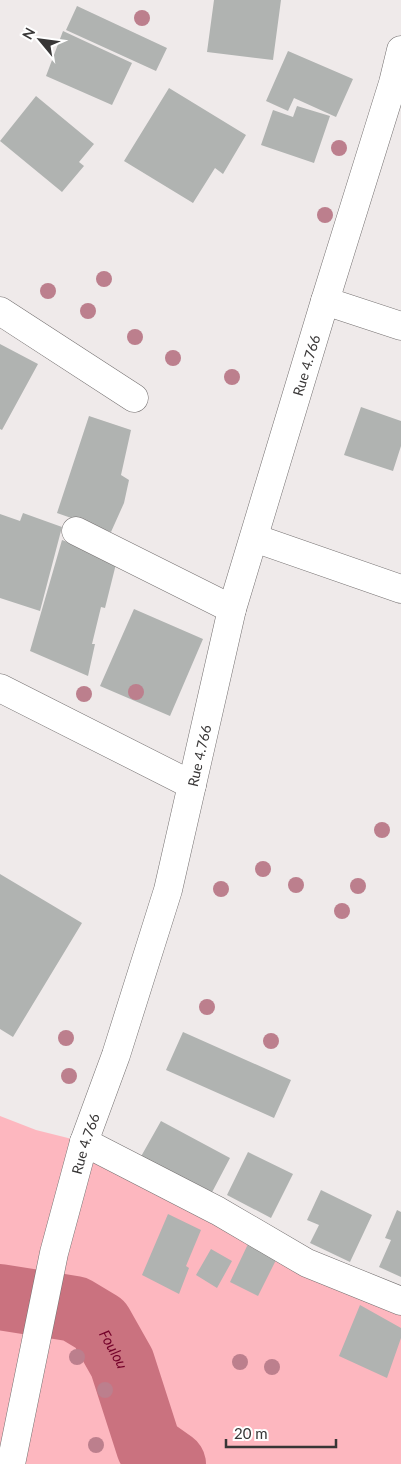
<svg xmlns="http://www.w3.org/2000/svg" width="401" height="1464" font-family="Lato,sans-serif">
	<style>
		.green { fill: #fdb7bf }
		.water { fill: #ca727f }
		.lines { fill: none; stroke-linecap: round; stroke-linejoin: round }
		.river { stroke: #ca727f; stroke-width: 66 }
		.building { fill: #b0b3b1 }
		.minor-casing { stroke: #757171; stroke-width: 29 }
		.minor { stroke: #fff; stroke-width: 28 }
		.tree { fill: #bc7f8d }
		.labels { text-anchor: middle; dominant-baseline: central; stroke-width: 4; stroke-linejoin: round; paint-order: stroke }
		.street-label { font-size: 14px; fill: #383636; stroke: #fff }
		.water-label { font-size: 15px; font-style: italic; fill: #730129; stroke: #fff }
	</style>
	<rect width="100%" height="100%" fill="#efeaea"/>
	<!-- green -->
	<path class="green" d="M0,1116L36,1130L84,1142L297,1244L401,1286V1464H11L0,1449Z"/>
	<!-- water -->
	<path class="water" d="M0,1289L21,1302L25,1309L19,1312L0,1315Z"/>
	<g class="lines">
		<!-- river -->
		<path class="river" id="s1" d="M0,1297L75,1309L100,1324L122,1363L149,1447L173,1464"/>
	</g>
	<!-- building -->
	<path class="building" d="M214,0H281L273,60L207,52Z
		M77,6L167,48L156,71L66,30Z
		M63,31L132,63L112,105L46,76Z
		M288,51L353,79L336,117L294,98L288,111L266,101Z
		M169,88L246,135L223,174L215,168L193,203L124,161Z
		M36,96L94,144L79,162L84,166L62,192L0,141Z
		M297,106L330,116L314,163L261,145L273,110L293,117Z
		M0,344L38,364L2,430L0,429Z
		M361,407L401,421V446L393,471L344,455Z
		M89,416L131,430L121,475L129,480L124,503L111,532L57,513Z
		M23,513L62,527L40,611L0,598V514L20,521Z
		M62,540L117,560L105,608L101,607L92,644H95L88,676L30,651Z
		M134,609L203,639L170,716L100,686Z
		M0,874L82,923L13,1037L0,1029Z
		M183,1032L291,1080L274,1118L166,1070Z
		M161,1121L230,1158L209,1198L139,1160Z
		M248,1152L293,1174L271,1218L227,1195Z
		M321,1190L372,1215L350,1262L310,1243L319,1225L307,1220Z
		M397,1210L401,1212V1277L379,1267L391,1240L385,1238Z
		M168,1214L201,1230L186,1266L189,1268L179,1294L142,1275Z
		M248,1244L277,1258L258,1296L230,1282Z
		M211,1249L232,1261L217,1288L196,1275Z
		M360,1305L401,1328V1338L387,1378L339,1356Z"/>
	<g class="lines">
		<!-- minor casing -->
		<g class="minor-casing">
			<g id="minor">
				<path d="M325,301L401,326"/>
				<path d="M0,311L134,398"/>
				<path d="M76,531L232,609"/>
				<path d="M254,538L401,589"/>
				<path d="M0,688L192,785"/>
				<path d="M84,1142L218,1211L307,1263L401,1301"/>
				<path id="s2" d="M11,1464L54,1253L84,1142L116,1055L168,890L232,609L325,301L393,83L401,50"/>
			</g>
		</g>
		<!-- minor -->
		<use href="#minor" class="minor"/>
	</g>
	<!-- trees -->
	<g class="tree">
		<circle cx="142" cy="18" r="8"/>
		<circle cx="339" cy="148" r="8"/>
		<circle cx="325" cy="215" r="8"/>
		<circle cx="104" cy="279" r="8"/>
		<circle cx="48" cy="291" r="8"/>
		<circle cx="88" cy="311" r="8"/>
		<circle cx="135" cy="337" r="8"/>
		<circle cx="173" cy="358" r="8"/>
		<circle cx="232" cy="377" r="8"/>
		<circle cx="136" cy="692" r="8"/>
		<circle cx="84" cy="694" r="8"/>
		<circle cx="382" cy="830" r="8"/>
		<circle cx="263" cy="869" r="8"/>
		<circle cx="296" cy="885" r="8"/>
		<circle cx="358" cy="886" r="8"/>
		<circle cx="221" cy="889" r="8"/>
		<circle cx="342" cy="911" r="8"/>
		<circle cx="207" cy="1007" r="8"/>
		<circle cx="66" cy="1038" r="8"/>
		<circle cx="271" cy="1041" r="8"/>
		<circle cx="69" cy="1076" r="8"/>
		<circle cx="77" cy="1357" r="8"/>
		<circle cx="240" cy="1362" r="8"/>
		<circle cx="272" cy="1367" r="8"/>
		<circle cx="105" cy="1390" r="8"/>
		<circle cx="96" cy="1445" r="8"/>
	</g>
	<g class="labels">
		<!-- street labels -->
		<g class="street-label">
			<text stroke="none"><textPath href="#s2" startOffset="1139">Rue 4.766</textPath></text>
			<text stroke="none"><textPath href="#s2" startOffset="734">Rue 4.766</textPath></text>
			<text stroke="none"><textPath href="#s2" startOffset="329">Rue 4.766</textPath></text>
		</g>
		<!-- water labels -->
		<g class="water-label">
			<text stroke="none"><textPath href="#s1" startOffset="134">Foulou</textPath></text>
		</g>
	</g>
	<!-- north arrow -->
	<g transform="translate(40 40) rotate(299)" stroke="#ffffff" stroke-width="4" paint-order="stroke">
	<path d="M0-4L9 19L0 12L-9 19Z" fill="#383636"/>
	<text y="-8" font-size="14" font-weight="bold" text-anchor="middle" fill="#383636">N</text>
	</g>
	<!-- scale -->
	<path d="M226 1439v8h110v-8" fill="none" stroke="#383636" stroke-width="2.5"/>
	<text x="234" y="1439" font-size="15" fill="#383636" stroke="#ffffff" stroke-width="4" paint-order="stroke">20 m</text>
</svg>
